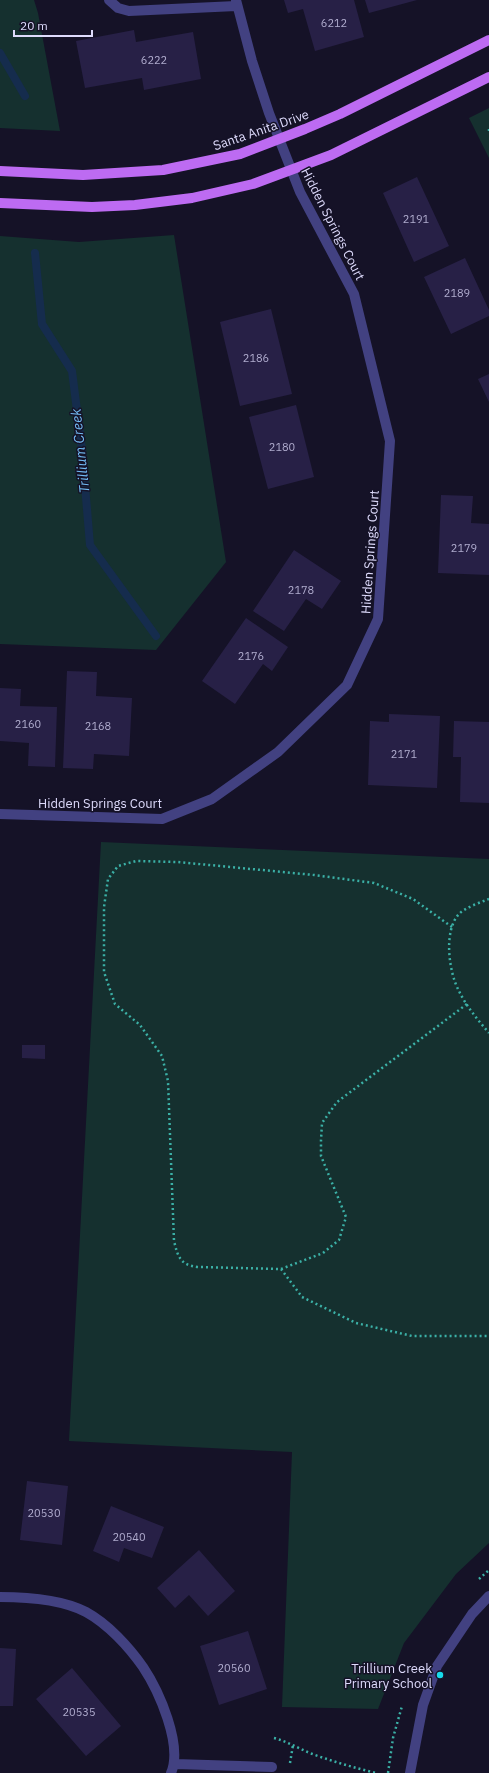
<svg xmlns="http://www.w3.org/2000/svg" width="489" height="1773" font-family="'IBM Plex Sans',sans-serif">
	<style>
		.green { fill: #15302f }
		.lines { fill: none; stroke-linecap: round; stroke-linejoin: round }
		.stream { stroke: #152c4d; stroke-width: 8 }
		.building { fill: #272046 }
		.path { stroke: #3bb0a6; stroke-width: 2.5; stroke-dasharray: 2 3; stroke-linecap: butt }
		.minor { stroke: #424181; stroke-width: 10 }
		.major { stroke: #bd6bf2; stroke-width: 10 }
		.poi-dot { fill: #17daeb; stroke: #151227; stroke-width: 1.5 }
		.labels { text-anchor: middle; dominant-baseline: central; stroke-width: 3; stroke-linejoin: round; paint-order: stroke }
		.number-label { font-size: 11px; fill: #b0acce }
		.street-label { font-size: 13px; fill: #dedbfc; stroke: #151227 }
		.poi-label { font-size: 13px; fill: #dedbfc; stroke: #151227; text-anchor: end }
		.water-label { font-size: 14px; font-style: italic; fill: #72baf3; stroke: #151227 }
	</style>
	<rect width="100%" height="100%" fill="#151227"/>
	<!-- green -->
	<path class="green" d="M0,0H34L38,13L60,131L0,128Z
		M489,108V158L469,118Z
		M174,235L226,562L156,650L0,644V236L79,242Z
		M101,842L489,859V1543L456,1574L404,1643L378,1709L282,1707L292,1452L69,1441Z"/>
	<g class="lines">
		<!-- stream -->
		<path class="stream" d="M0,53L25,96
			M35,253L42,324L72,371L82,450L90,545L156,636"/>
	</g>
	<!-- building -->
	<path class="building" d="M284,0H354L364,37L315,51L303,9L288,13Z
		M365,0H417L369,13Z
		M134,30L136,42L193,32L201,79L144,90L142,78L85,88L76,41Z
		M417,177L449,246L414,262L383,193Z
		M465,258L489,310V316L451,334L424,277Z
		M271,309L292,394L240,406L220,322Z
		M489,374V402L478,379Z
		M296,405L314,477L268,489L249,417Z
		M441,495L473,496L471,523L489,524V575L438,573Z
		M294,550L341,581L322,609L306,599L284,631L253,611Z
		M246,618L288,647L272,671L263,664L235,704L202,681Z
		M67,671L97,672L96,696L132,698L129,756L94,754L93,769L63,768Z
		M0,688L21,689L20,706L57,707L55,767L28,766L29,743L0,741Z
		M389,714L440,716L437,788L368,785L370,721L389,722Z
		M454,721L489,722V803L460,802L461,757H453Z
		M22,1045H45V1059L22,1058Z
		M27,1481L68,1486L62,1545L20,1540Z
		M111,1506L164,1527L152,1558L124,1548L119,1562L93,1551Z
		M199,1550L235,1591L208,1616L189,1595L175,1608L157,1588Z
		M248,1631L267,1689L219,1705L200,1646Z
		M0,1648L16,1649L13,1706H0Z
		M72,1668L121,1726L86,1756L36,1699Z"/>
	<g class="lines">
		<!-- path -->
		<path class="path" d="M489,129V131
			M489,899C479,903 466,907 459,914C443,931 449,973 459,991C466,1006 478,1020 489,1033
			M452,927L413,899L374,883L314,875L178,862L136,861L118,866L108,879L104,907V972L115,1004L140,1025L162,1056L168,1081L174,1241C178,1257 180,1265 198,1267L281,1269L323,1253L339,1240L346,1217L321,1156V1140L322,1123L337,1102L467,1004
			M281,1269L302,1297L356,1323L412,1336H489
			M479,1579L489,1570
			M274,1738C289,1742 301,1750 315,1755C335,1762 355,1768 376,1773
			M290,1763L293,1745
			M388,1773L393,1738L402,1706"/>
		<!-- minor -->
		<path class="minor" d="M109,0L118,8L129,11L236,6
			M0,814L162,819L212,799L278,752L347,685L378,619L390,441L354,294L300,192L269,113L252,61L236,0
			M0,1597C28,1597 61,1599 86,1612C108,1624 129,1647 143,1667C159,1691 183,1745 171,1773
			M175,1764L272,1767
			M410,1773L423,1705L437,1666L472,1614L489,1596"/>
		<!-- major -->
		<path class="major" d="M0,171L83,175L163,170L240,154L305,129L340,114L489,40
			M0,203L92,207L135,205L192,198L253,184L331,155L489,77"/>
	</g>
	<!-- markers -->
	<circle class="poi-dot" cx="440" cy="1675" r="4"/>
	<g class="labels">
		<!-- number labels -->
		<g class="number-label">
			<text x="334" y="23">6212</text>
			<text x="154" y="60">6222</text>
			<text x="416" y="219">2191</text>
			<text x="457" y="293">2189</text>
			<text x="256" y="358">2186</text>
			<text x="282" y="447">2180</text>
			<text x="464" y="548">2179</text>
			<text x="301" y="590">2178</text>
			<text x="251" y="656">2176</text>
			<text x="28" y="724">2160</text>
			<text x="98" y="726">2168</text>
			<text x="404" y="754">2171</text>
			<text x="44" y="1513">20530</text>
			<text x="129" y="1537">20540</text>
			<text x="234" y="1668">20560</text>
			<text x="79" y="1712">20535</text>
		</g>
		<!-- street labels -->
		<g class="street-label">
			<text transform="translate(261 130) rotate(-19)">Santa Anita Drive</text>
			<text transform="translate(333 224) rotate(63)">Hidden Springs Court</text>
			<text transform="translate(370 552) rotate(-86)">Hidden Springs Court</text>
			<text x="100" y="803">Hidden Springs Court</text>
		</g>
		<!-- poi labels -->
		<g class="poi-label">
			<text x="432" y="1668">Trillium Creek<tspan x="432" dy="15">Primary School</tspan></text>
		</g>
		<!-- water labels -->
		<g class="water-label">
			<text transform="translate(80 451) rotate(-96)">Trillium Creek</text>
		</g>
	</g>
	<!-- scale -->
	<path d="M14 30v6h78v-6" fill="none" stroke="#dedbfc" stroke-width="2"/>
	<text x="20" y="30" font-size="12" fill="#dedbfc" stroke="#151227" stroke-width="3" paint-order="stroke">20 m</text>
</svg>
